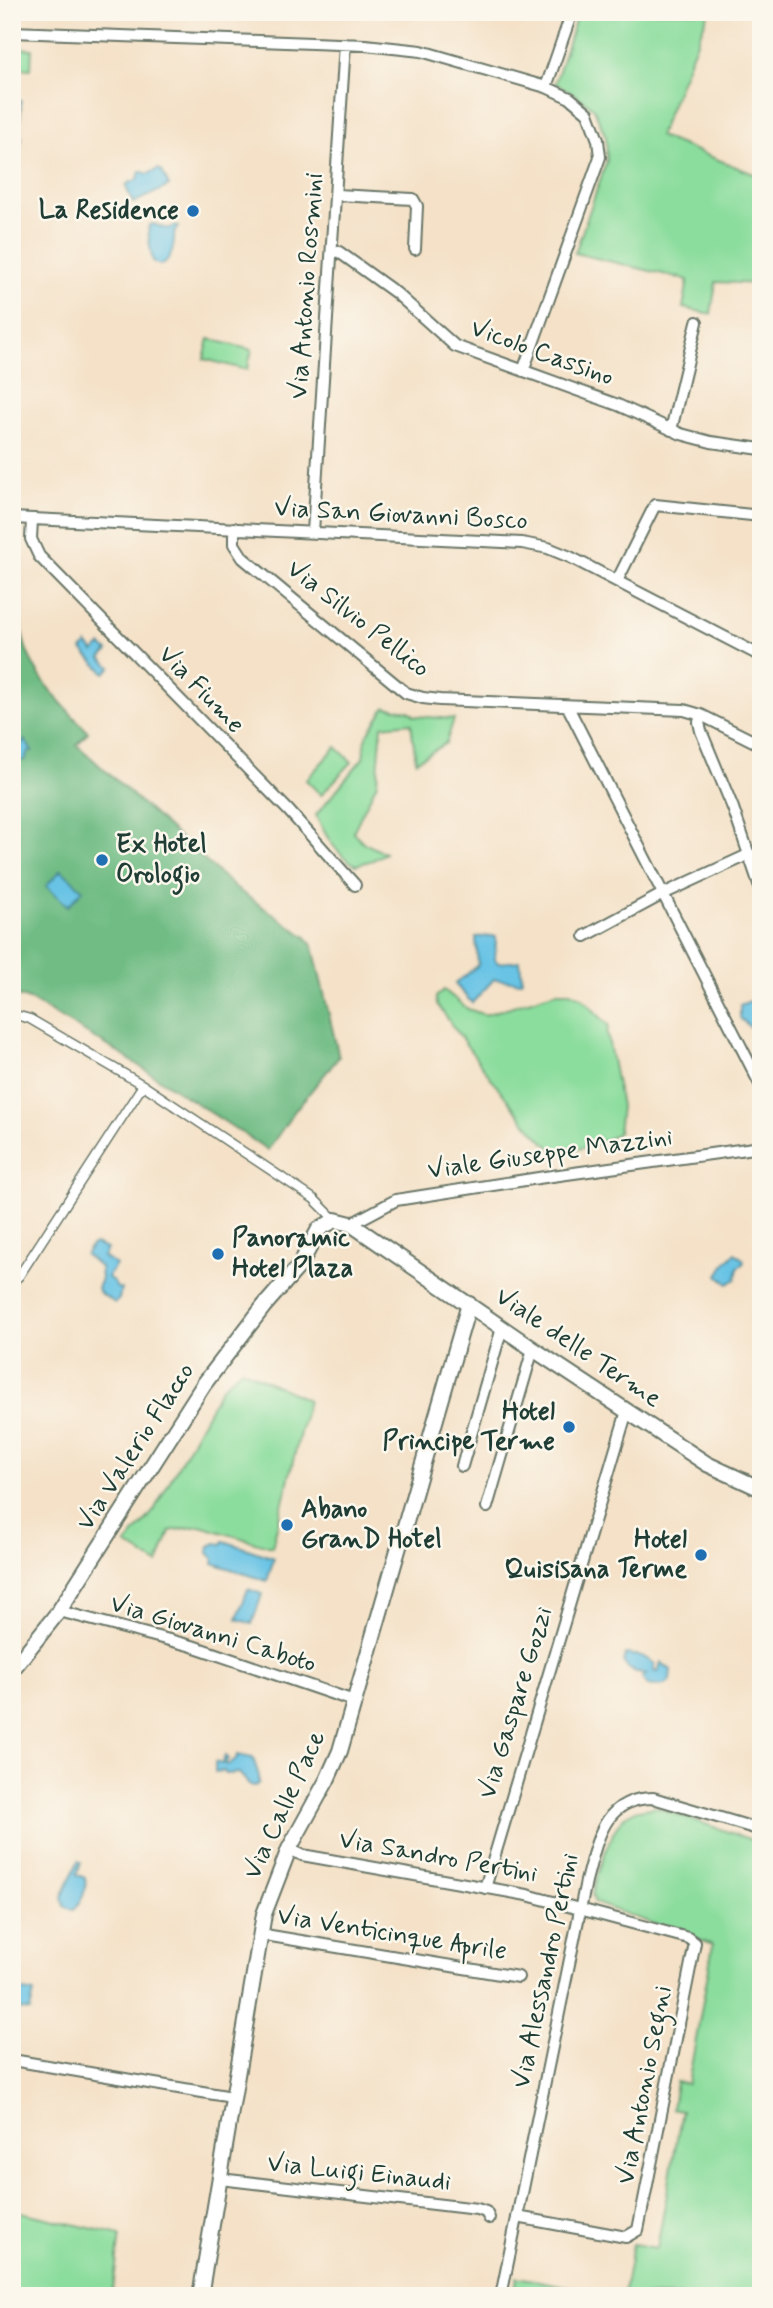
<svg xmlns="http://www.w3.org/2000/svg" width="773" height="2308" font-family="Mynerve,sans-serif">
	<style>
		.green { fill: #8bdd9d; stroke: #558d68; stroke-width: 2 }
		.forest { fill: #70bc84; stroke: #487c5c; stroke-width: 2 }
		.water { fill: #67c3e5; stroke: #43808c; stroke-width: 2 }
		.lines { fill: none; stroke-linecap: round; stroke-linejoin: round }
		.pedestrian-casing { stroke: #6a7667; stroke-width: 11 }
		.minor-casing { stroke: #6a7667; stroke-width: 14 }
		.tertiary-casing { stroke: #6a7667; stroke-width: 18 }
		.pedestrian { stroke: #fff; stroke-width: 8 }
		.minor { stroke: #fff; stroke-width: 10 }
		.tertiary { stroke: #fff; stroke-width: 14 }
		.poi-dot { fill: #1f6fb2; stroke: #fbf7ec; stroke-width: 2.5 }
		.labels { text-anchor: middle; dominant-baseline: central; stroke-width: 5; stroke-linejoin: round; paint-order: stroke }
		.poi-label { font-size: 26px; font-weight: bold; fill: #1f3d34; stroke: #fbf7ec; text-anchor: end }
		.street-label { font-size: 26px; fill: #1f3d34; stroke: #fbf7ec }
	</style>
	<rect width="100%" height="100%" fill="#fbf7ec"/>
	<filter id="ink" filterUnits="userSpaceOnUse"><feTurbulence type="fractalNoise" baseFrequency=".0143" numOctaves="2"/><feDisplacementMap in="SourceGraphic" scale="14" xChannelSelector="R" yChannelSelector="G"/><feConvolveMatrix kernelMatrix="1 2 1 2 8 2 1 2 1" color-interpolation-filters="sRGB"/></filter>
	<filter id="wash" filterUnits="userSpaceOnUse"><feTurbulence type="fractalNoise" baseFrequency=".00686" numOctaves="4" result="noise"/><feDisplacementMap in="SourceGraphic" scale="28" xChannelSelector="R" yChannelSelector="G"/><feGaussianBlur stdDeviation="1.57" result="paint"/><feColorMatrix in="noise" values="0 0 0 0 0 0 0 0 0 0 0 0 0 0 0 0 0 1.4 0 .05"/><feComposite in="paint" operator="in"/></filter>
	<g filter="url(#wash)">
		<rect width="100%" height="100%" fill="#f4e1c7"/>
		<!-- green -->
		<path class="green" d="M578,12H709L659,136L761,177V284L716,282L711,314L683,308L688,280L575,253L607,160L606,137L594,109L573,93L555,83Z
			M12,48L32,49L31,69L12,68Z
			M209,339L252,350L247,370L204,359Z
			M385,707L409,711L415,716L454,719L446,743L416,761L411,723L382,726L377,783L353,832L364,843L385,853L373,860L356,865C336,855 325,835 316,815L363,758L366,737Z
			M336,747L352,762L321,795L306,780Z
			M444,990L468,1009L485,1015L556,992H570L581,997L609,1026L607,1033L621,1106L618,1133C602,1143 574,1153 556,1150C538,1148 452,1025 437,1004L436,997Z
			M241,1369L308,1400L272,1547L200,1526L170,1531L158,1564L126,1544L153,1512L221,1388Z
			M655,1807L761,1843V2296H623L633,2244L657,2248L682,2111L672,2109L676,2082L688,2084L713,1945L595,1903L592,1894C599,1873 610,1825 628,1814C635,1809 647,1809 655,1807Z
			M12,2210L120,2235L112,2296H12Z
			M517,2277L620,2296H514Z"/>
		<!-- forest -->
		<path class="forest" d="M12,579C20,593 19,629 26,648C38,682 65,707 88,732L77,745L234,887L306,937L313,947L339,1057L296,1109L268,1150L113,1049L32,1001L12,994Z"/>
		<!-- water -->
		<path class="water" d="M17,99L21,101L20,120L17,123L22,140L19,143L12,136V100Z
			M158,169L162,171L169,186L133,203L126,187L127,184L138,179L140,171L148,174Z
			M154,224C164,228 167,231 176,225L179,227L174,233C175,244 172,261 160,265L153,261C151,255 147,230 149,225Z
			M87,644L94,652L101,645L108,651L101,658L111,667L105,673L82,650Z
			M12,739L22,743L25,740L32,751L28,752L25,760H12Z
			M61,870L83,890L68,906L46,886Z
			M496,936L495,959L498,963L520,961L522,980L520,982L494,979L472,1003L455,984L478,965L476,937Z
			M750,1001L761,1005V1028L754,1031L740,1018V1005Z
			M95,1244L107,1249L103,1257L116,1265L107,1277L113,1281L117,1288L121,1289L119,1299L115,1303L100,1293L97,1288L101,1279L100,1267L85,1255L91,1246Z
			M735,1253L744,1260L743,1264L738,1267L736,1279L728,1284L718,1275L726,1262Z
			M224,1541L274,1558L267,1581L213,1563L214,1559L208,1553L210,1546L216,1543L222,1544Z
			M248,1589L262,1594L252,1624L237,1619Z
			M626,1654L642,1656L655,1664L654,1671L658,1672L661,1662L671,1670L670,1680L665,1685C655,1685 647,1690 642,1677L647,1674C637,1672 627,1671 623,1661Z
			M237,1755L253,1758L259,1776V1783L255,1786L250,1785L239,1773L226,1774L224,1771L215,1772V1762L222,1764L225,1756L228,1759L225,1763L227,1765L236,1759Z
			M78,1861L81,1862L77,1874L85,1878C87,1890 82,1902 73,1910L64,1906L62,1897Z
			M12,1989L34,1993L30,2011L12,2008Z"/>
	</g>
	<g filter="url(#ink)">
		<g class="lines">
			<!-- pedestrian casing -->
			<g class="pedestrian-casing">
				<path id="pedestrian" d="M12,1014L30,1019L143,1085L314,1199L335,1220
					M12,1282L19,1276L143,1085"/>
			</g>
			<!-- minor casing -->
			<g class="minor-casing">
				<path id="minor" d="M12,32L365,45L421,51L546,87L570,98L588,113L598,140L600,157L523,371
					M546,87L572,12
					M337,195L413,199L417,206L415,249
					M333,251L339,252L396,293L455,346L618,405L681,434L711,442L761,449
					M671,430L697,322
					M12,518L522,543L548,548L570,557L761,656
					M32,520L31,539L39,556L289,811L355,885
					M234,528V544L243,558L406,693L423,698L440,700L684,710L701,715L761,745
					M313,532L345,44
					M617,581L655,505L761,516
					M568,707L761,1086
					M701,715L699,722L701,731L733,808L761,890
					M585,936L663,894L750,854
					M351,1224L396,1200L545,1177L761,1147
					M462,1466L502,1328
					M487,1507L533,1349
					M59,1611L192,1646L354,1701
					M289,1849L302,1855L527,1895L688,1938L695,1943L638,2230L626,2237L517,2217
					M485,1888L627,1411
					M259,1934L518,1977
					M12,2060L232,2097
					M220,2179L477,2209L486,2212L489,2218
					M501,2296L586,1881C597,1841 603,1798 653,1798L761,1830"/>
			</g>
			<!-- tertiary casing -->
			<g class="tertiary-casing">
				<path id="tertiary" d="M12,1670L59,1611L204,1384L264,1306L300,1265L319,1229L335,1220L351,1224L533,1349L707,1464L761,1489
					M200,2296L264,1914L289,1849L327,1780L340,1751L469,1304"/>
			</g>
			<!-- pedestrian -->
			<use href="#pedestrian" class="pedestrian"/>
			<!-- minor -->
			<use href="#minor" class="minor"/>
			<!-- tertiary -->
			<use href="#tertiary" class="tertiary"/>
		</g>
	</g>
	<!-- markers -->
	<g class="poi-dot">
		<circle cx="193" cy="211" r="7"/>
		<circle cx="102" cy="860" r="7"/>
		<circle cx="218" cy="1254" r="7"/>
		<circle cx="569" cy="1427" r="7"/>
		<circle cx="287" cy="1525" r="7"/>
		<circle cx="701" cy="1555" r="7"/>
	</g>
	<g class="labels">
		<!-- poi labels -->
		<g class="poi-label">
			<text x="179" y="211">La Residence</text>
			<text x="116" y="845" text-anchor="start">Ex Hotel<tspan x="116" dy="30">Orologio</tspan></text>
			<text x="232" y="1239" text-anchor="start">Panoramic<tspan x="232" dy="30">Hotel Plaza</tspan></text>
			<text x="555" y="1412">Hotel<tspan x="555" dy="30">Principe Terme</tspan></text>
			<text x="301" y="1510" text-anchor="start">Abano<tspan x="301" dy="30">GranD Hotel</tspan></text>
			<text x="687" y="1540">Hotel<tspan x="687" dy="30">Quisisana Terme</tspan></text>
		</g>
		<!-- street labels -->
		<g class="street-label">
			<text transform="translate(307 286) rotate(-86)">Via Antonio Rosmini</text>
			<text transform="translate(542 353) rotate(20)">Vicolo Cassino</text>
			<text transform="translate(401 515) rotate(3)">Via San Giovanni Bosco</text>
			<text transform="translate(358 619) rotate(38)">Via Silvio Pellico</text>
			<text transform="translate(201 690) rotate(46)">Via Fiume</text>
			<text transform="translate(550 1154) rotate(-8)">Viale Giuseppe Mazzini</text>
			<text transform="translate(578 1348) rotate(34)">Viale delle Terme</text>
			<text transform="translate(136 1447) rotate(-57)">Via Valerio Flacco</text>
			<text transform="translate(213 1634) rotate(17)">Via Giovanni Caboto</text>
			<text transform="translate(516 1703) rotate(-73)">Via Gaspare Gozzi</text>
			<text transform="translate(285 1805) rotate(-65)">Via Calle Pace</text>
			<text transform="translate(438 1857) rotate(10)">Via Sandro Pertini</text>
			<text transform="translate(392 1934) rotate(9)">Via Venticinque Aprile</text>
			<text transform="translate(546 1971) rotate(-78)">Via Alessandro Pertini</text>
			<text transform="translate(645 2085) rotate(-79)">Via Antonio Segni</text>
			<text transform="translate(359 2173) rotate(6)">Via Luigi Einaudi</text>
		</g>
	</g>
	<!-- margin -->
	<rect width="773" height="2308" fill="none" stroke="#fbf7ec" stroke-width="42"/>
</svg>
